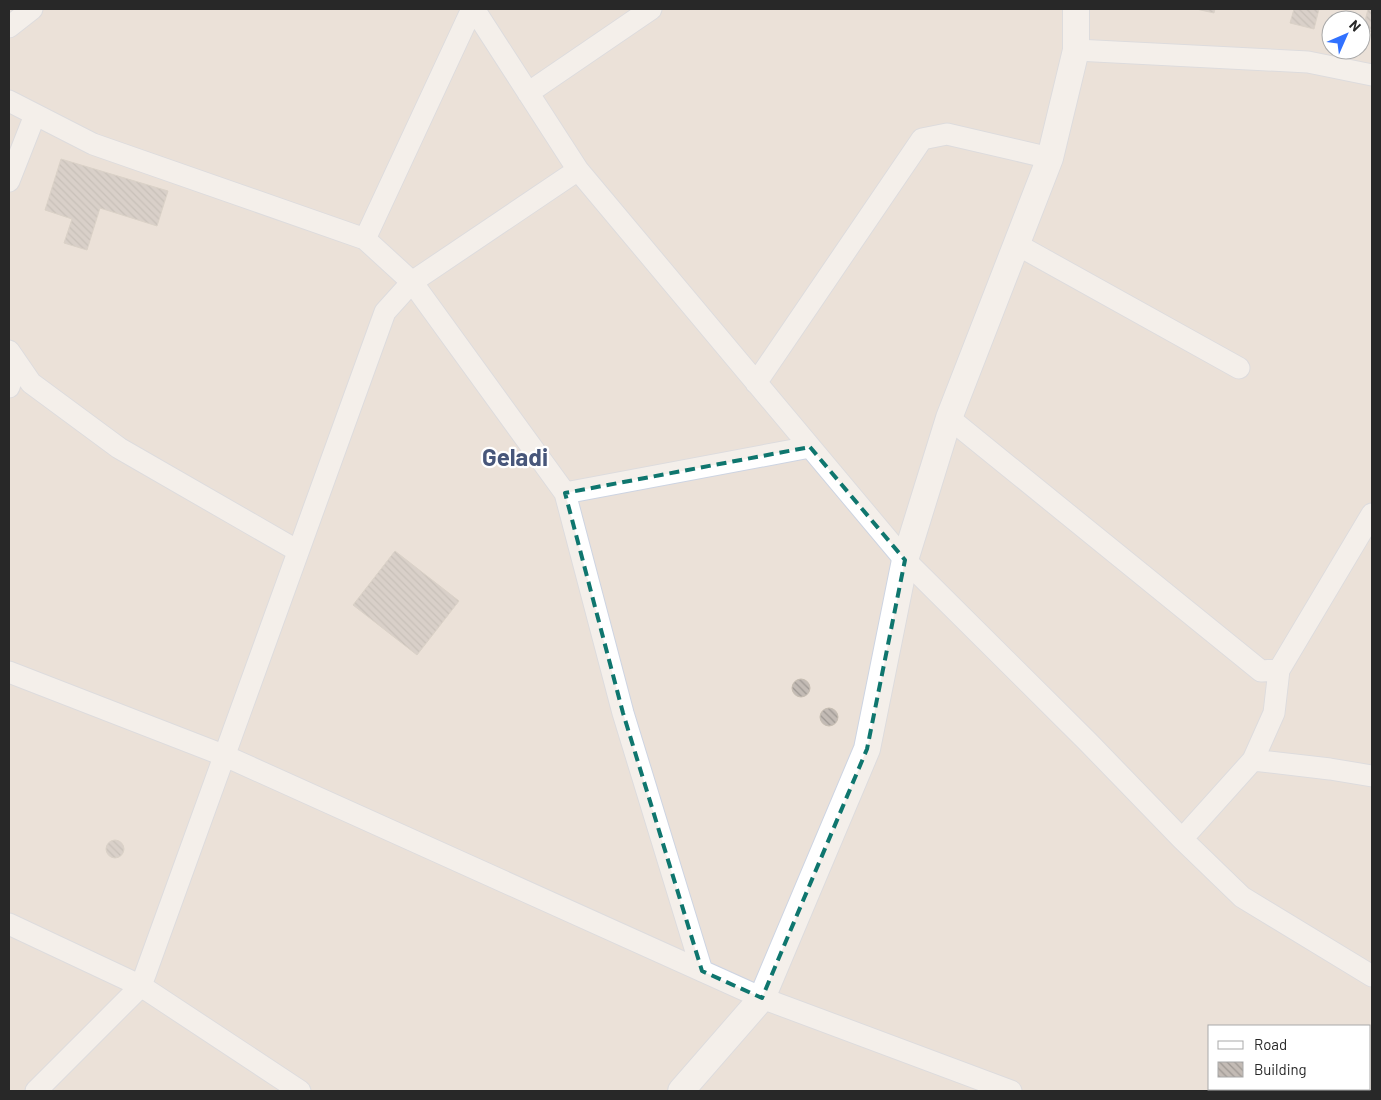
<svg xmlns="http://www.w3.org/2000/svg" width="1381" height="1100" font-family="Barlow,sans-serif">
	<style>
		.building { fill: url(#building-back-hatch); stroke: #c6bdb2 }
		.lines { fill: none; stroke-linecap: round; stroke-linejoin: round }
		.minor-casing { stroke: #cdd4e2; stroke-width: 23 }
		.tertiary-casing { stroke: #cdd4e2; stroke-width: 28 }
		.minor { stroke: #fff; stroke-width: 21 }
		.tertiary { stroke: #fff; stroke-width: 26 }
		.marked { fill: none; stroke: #0f766e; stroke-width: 4; stroke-dasharray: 10 6; stroke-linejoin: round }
		.labels { text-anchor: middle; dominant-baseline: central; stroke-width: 4.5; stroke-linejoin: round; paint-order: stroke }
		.town-label { font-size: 24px; font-weight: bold; fill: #47567a; stroke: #fff }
	</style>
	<defs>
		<pattern id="building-back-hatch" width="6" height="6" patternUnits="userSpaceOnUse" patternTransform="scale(1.25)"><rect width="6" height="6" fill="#c3bbb5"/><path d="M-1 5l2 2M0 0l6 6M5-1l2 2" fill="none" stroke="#9e9893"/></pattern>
	</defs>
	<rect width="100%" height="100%" fill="#ebe1d8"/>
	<!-- building -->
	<path class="building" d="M1196,9H1215L1214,13Z
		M1294,9H1319L1314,29L1290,23Z
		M1368,9H1372V32L1363,29Z
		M61,159L168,191L157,226L100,208L87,250L64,243L72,219L45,210Z
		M395,551L459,601L417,655L353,605Z
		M792 688a9 9 0 1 1 18 0a9 9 0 1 1-18 0Z
		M820 717a9 9 0 1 1 18 0a9 9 0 1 1-18 0Z
		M106 849a9 9 0 1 1 18 0a9 9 0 1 1-18 0Z"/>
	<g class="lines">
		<!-- minor casing -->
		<g class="minor-casing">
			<path id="minor" d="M474,9L578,170L905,560L1088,742L1182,839L1242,897L1372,976
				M9,27L32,9
				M1076,50L1308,62L1372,75
				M528,93L651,9
				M9,101L93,144L365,239L412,282L565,493L623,713L702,971
				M9,181L35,115
				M365,239L472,9
				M1016,244L1239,368
				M9,351L31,383L119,448L298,551
				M756,383L922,139L947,134L1050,158
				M9,387L17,363
				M949,418L1261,671L1279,670L1372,514
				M565,493L810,447
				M9,672L223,755L762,998L1011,1091
				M1253,760L1330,769L1372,776
				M1182,839L1253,760L1274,713L1279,670
				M9,924L141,986L300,1091
				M36,1091L141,986L385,312L412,282L578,170"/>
		</g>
		<!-- tertiary casing -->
		<g class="tertiary-casing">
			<path id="tertiary" d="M681,1091L762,998L867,749L905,560L949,418L1050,158L1076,50V9"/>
		</g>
		<!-- minor -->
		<use href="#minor" class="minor"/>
		<!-- tertiary -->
		<use href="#tertiary" class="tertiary"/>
	</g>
	<!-- marked area -->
	<path d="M0 0H1381V1100H0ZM810,447L905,560L867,749L762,998L702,971L623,713L565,493Z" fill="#ebe1d8" fill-opacity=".55" fill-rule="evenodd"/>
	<path class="marked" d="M810,447L905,560L867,749L762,998L702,971L623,713L565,493Z"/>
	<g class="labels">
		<!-- town labels -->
		<g class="town-label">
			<text x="515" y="456">Geladi</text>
		</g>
	</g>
	<!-- border -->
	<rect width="1381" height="1100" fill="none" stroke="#282828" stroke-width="20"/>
	<!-- legend -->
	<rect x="1208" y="1025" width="162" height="65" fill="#ffffff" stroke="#a9a9a9"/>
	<rect x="1218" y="1041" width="25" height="8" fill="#ffffff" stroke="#a9a9a9"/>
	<text x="1254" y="1050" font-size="15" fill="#282828">Road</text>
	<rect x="1218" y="1062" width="25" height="15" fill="url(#building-back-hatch)" stroke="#a9a9a9"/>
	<text x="1254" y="1075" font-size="15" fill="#282828">Building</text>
	<!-- north arrow -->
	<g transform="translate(1346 35) rotate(45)"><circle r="24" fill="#ffffff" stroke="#a9a9a9"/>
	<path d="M0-4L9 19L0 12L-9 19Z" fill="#3171ff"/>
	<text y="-8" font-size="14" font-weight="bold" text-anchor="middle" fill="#282828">N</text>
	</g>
</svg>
